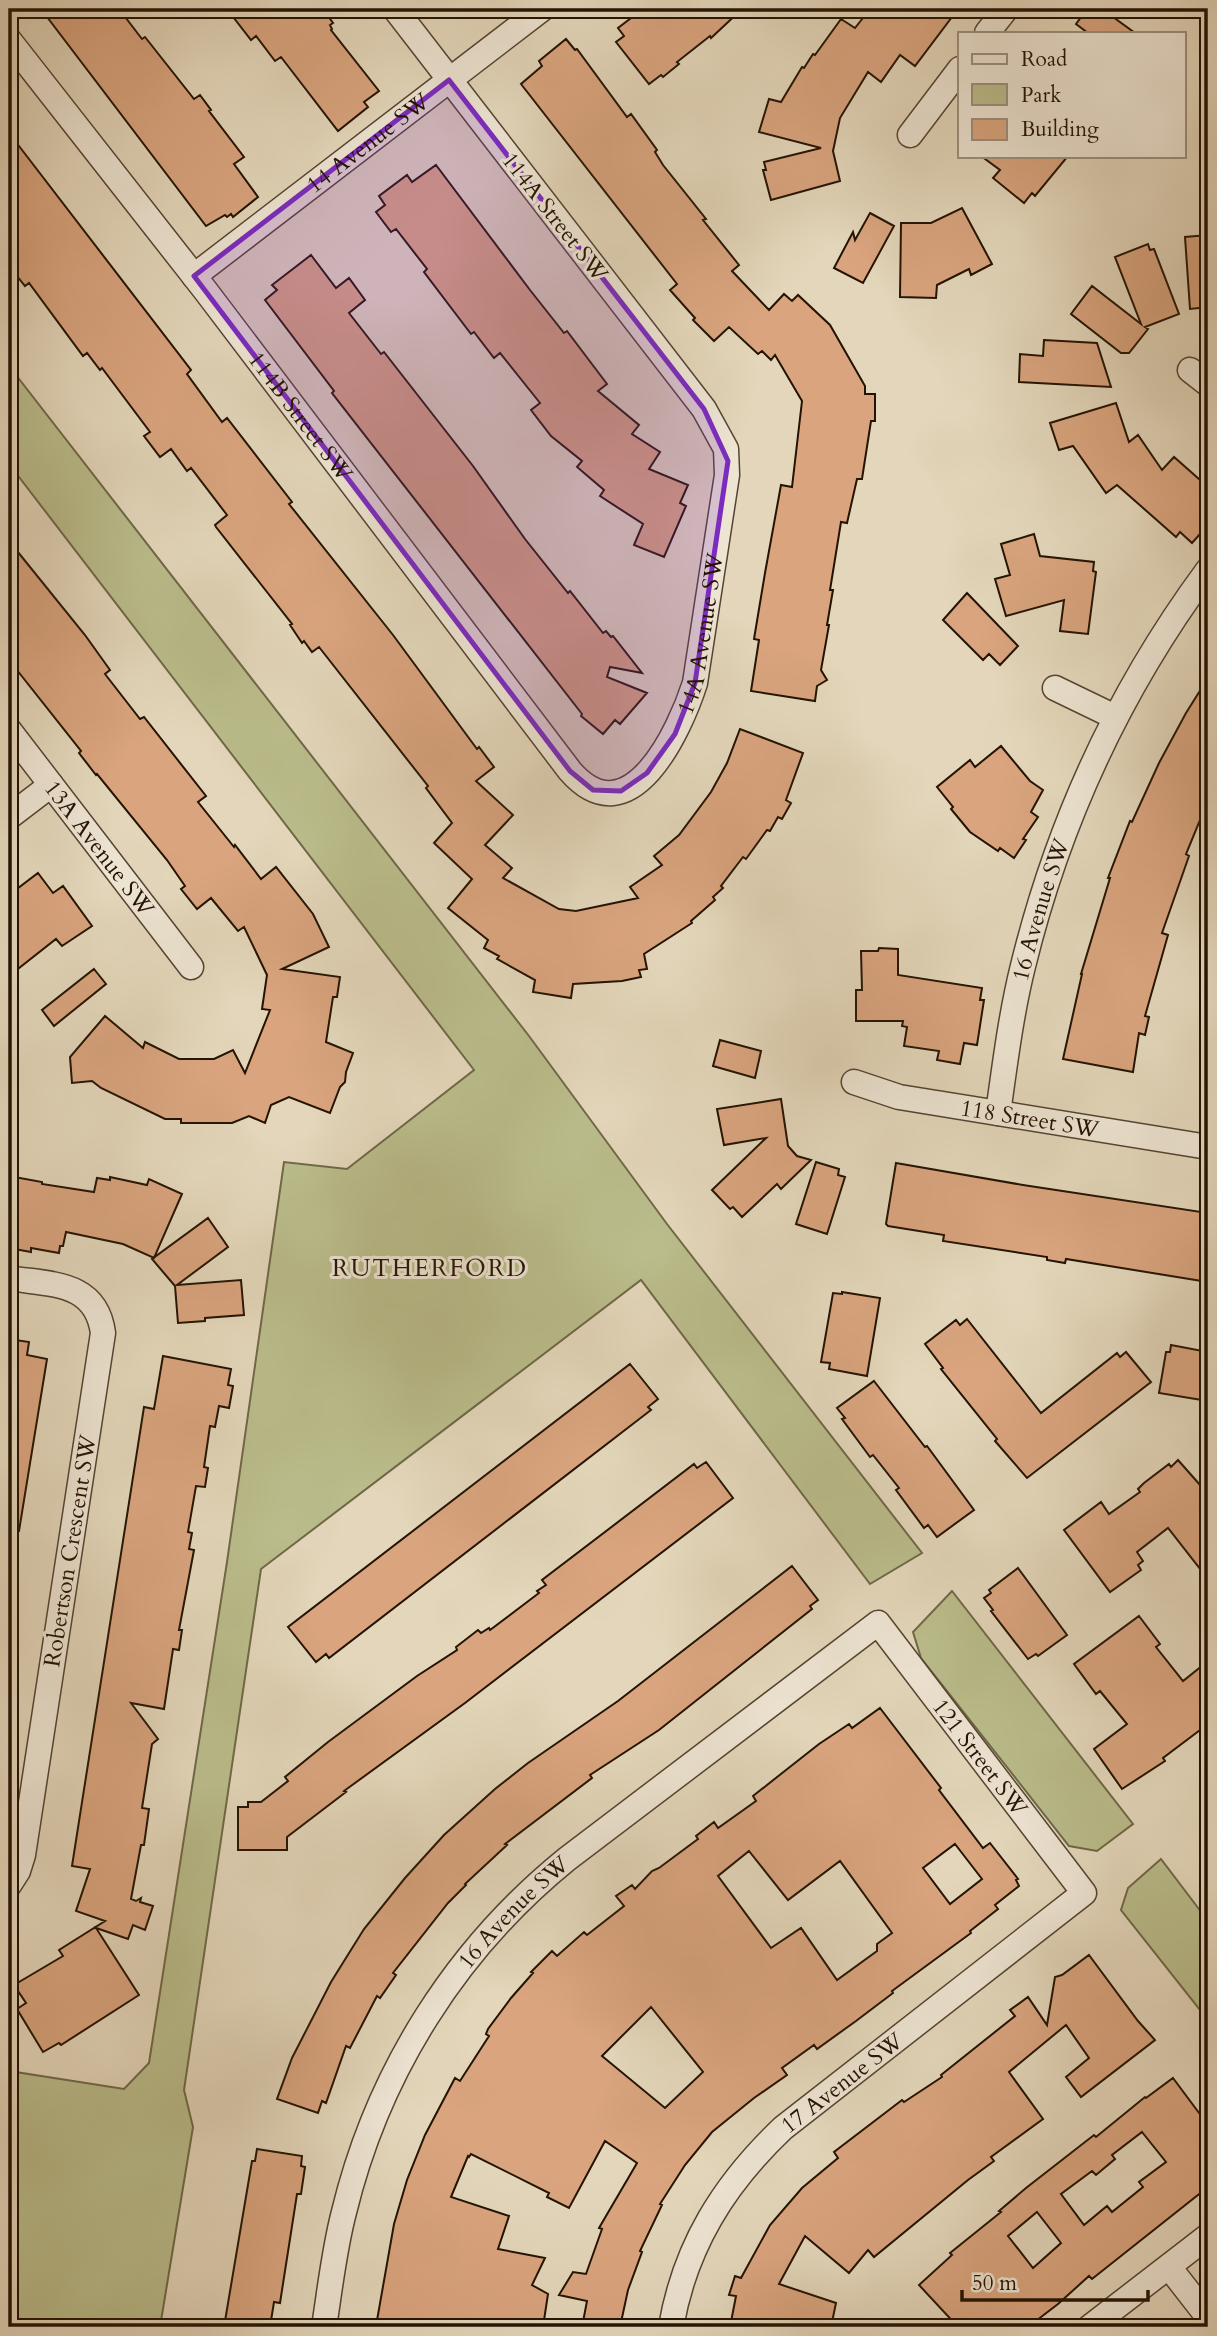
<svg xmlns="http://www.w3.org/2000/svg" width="1217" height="2336" font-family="Cardo,serif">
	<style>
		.green { fill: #babc8b; stroke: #6f6847; stroke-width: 2 }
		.building { fill: #d9a47e; stroke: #241303; stroke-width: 2; fill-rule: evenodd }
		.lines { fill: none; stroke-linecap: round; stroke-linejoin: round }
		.minor-casing { stroke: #544431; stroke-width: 27 }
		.minor { stroke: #ede4d2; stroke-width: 24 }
		.marked { fill: #7b2cbf; fill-opacity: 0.2; stroke: #7b2cbf; stroke-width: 5; stroke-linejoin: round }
		.labels { text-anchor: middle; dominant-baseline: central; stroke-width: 6; stroke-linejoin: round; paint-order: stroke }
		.street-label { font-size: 23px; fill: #241303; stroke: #ede4d2 }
		.neighbourhood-label { font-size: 24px; letter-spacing: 2px; fill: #241303; stroke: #ede4d2 }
	</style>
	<rect width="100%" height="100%" fill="#e3d6ba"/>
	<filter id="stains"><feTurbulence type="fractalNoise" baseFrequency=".00286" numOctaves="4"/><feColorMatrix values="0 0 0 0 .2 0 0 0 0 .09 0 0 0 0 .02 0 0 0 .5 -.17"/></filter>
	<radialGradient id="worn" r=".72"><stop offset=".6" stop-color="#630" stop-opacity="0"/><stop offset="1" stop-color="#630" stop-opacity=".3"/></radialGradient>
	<!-- green -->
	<path class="green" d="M9,366L529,1036L667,1224L922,1553L870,1584L641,1280L261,1569L184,2090L193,2127L160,2327H9V2071L124,2089L149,2063L227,1562L284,1162L347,1169L474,1070L9,464Z
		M952,1591L1133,1824L1097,1851L1069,1846L921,1658L913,1632Z
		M1161,1859L1208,1921V2020L1121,1910L1128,1888Z"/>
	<!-- building -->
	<path class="building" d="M41,9H119L142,39L145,37L194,99L200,95L211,110L209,111L244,157L234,164L258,197L233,217L231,214L227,217L225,215L206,226Z
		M227,9H323L333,23L330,25L332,29L331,30L379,91L364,102L368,107L338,131L281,57L275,61L256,36L251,40Z
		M643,9H742L711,38L710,36L677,62L679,64L663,77L661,75L649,84L616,42L624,36L618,28Z
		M870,9H958L915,66L900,55L881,82L868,72L840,118L833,151L840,181L771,200L763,170H766L764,162L821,148L759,132L769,99L781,102L802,67L804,68L813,54L815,55L841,19L855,28Z
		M1087,9H1102L1135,33H1088L1076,24Z
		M566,39L575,50L577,49L627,117L631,114L657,150L655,152L663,165L706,219L703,220L739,265L732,271L769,310L784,294L792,301L798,295L830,325L865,386V394H875V421H871L862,479H857L847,523L841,522L830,590H833L827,625H829L821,670L827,680L817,686L815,701L751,691L759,640L754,639L765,573L781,485L792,487L802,401L775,355L771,360L762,351L758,354L729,327L714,341L693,320L695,318L670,290L677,284L521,84L542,66L539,61Z
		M9,133L191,370L187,374L222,422L227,418L292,502L289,504L393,635L477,749L479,747L494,767L476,781L513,815L485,845L512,868L503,878L559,909L576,911L638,898L630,887L662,865L654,856L679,835L711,792L727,763L740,729L803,753L786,800L791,803L782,819L778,817L770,831L767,830L746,859L743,857L721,886L723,888L713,897L715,900L691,921L692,923L644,954L647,969L639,970L641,977L622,981L573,984L571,998L533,992L535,980L497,959L499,956L484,948L488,940L448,908L472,879L434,843L452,823L426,788L428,786L319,647L312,652L304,641L302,643L290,625L292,624L216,527L215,525L227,515L191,468L187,471L171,449L160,457L144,436L150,432L102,368L100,370L87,353L83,356L29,283L25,286L9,266Z
		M981,156H1068L1035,196L1032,193L1024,203L993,178L1000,170Z
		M436,165L530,290L564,333L567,331L607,384L598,391L639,425L632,434L660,452L649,469L688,485L680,503L686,506L664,557L634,545L643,524L600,496L604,490L577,467L582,461L551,436L531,410L540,403L500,353L494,358L474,332L471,334L424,272L427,269L396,229L391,232L376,212L385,205L379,196L407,175L412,182Z
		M962,208L992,264L971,275L969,269L937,285L936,298L900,297L901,223H931Z
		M870,213L894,226L863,283L834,268L853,232L855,240Z
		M1208,235V307L1190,309L1185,237Z
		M1148,244L1150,250L1154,249L1179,314L1145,327L1148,329L1129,353H1121L1071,314L1092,286L1141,324L1115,257Z
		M311,255L336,288L349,278L365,300L349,313L381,354L384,352L473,466L525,539L568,593L570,591L603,633L606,631L611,637L613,636L642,673L610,667L607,677L647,693L620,724L615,720L603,734L581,716L582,714L332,393L334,391L265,300L277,290L272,285Z
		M1044,340L1097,343L1111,387L1019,382L1020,354L1043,356Z
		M1116,403L1129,442L1138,435L1162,470L1174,457L1208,487V525L1192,543L1180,532L1176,537L1117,485L1106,493L1073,446L1059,450L1050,423Z
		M1034,534L1040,556L1094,562L1093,571L1096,572L1088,634L1060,631L1064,600L1006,616L995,579L1010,575L1001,544Z
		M9,541L85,635L110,670L105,674L140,719L144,717L206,796L198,802L234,847L235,845L261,879L276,867L313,914L329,947L282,969L340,977L337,997H333L326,1042L353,1053L346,1072L345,1082L340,1087L330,1113L289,1097L271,1105L265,1123L249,1116L232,1123H181V1119H165L101,1088L92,1081L72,1083L70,1057L105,1016L143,1048L145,1042L179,1059H214L233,1050L245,1073L270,1010L262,1009L267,975L244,927L238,931L211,898L197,909L181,889L185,886L167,860L97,774L96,775L79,753L81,751L9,660Z
		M967,593L1018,646L1000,665L989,654L983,660L943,620Z
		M1208,678V811L1203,822L1200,820L1186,854L1189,856L1162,933L1168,935L1145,1016L1149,1017L1145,1035L1139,1033L1133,1072L1063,1059L1082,974H1081L1110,878H1108L1130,821L1132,822L1159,763L1186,713Z
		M1001,746L1030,781L1043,790L1031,812L1038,817L1023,839L1026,840L1014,858L1000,848L998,851L970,832L951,809L953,807L937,787L970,760L975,767Z
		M38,873L53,893L63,886L92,926L62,946L56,939L9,976V895Z
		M879,948L898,949V975L982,988L980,1000H984L977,1045L964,1043L960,1064L937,1060L939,1051L904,1046L907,1027L902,1026L903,1021H856V990H862L861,951H878Z
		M94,969L106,984L54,1026L42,1010Z
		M720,1040L761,1051L755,1078L713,1066Z
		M781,1099L788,1146L797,1156L811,1160L781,1189L777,1184L742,1217L733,1207L730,1209L712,1190L766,1138L724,1145L717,1109Z
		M816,1162L839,1169L838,1175L845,1177L827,1234L796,1224Z
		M896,1163L1023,1185L1208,1213V1282L1066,1259L1065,1263L1047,1260V1257L943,1241L944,1235L888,1226L886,1224Z
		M9,1176L42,1182V1184L94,1192L97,1178L110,1180V1177L147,1185L149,1179L182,1194L154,1258L123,1244L66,1232L63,1246H60L59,1253L31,1248V1252L9,1248Z
		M208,1218L228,1247L177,1285L241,1280L244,1315L205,1318V1321L178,1323L175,1286L152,1259Z
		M842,1292L880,1298L867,1376L829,1369L830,1363L821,1362L833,1293L842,1294Z
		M967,1319L1041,1413L1117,1353L1120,1357L1126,1352L1151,1382L1027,1478L995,1441L997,1439L941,1369L943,1368L925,1344L956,1320L960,1325Z
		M9,1339L29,1342L27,1355L47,1359L19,1531L9,1530Z
		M1171,1345L1208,1352V1401L1159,1393L1166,1352H1170Z
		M163,1356L231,1369L228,1385L233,1386L229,1408L219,1406L215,1427L210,1426L204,1467L208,1468L205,1487L196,1486L188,1532L192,1533L189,1549L194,1550L179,1630H182L179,1650L173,1649L164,1709L131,1703L158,1739L152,1744L142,1808L149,1809L144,1845H141L131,1899L136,1901L141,1898L140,1902L153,1906L145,1930L133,1925L128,1939L96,1928L139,1995L61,2045L59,2043L43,2052L17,2009L26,2003L14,1985L63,1956L59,1950L105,1921L76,1911L90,1869L72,1866L144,1407L154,1409Z
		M630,1364L658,1399L648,1407L651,1410L329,1658L326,1654L316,1662L288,1627Z
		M874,1381L925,1447L927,1446L974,1510L937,1537L928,1525L924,1528L896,1490L899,1488L873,1455L870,1457L842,1419L845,1418L837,1408Z
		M1178,1460L1208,1494V1579L1168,1528L1137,1552L1143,1561L1138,1565L1141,1570L1110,1592L1064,1530L1101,1502L1109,1514L1140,1492L1138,1489L1144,1483L1169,1464L1171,1467Z
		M706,1462L733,1498L465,1703L344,1791L346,1792L287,1837V1850H238V1807H248V1802H261L288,1781L285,1777L328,1742L417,1676L457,1650L456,1647L478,1630L481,1633L489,1628L490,1630L539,1593L537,1591L546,1585L542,1580L694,1464L697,1468Z
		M792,1566L818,1600L810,1606L812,1609L659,1730L590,1775L592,1778L505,1844L507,1845L465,1884L466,1885L448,1903L393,1973L396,1975L380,1998L377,1996L350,2048L346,2046L326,2103L322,2101L318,2113L277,2099L292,2058L331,1982L364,1929L405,1878L444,1835L495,1789L528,1763L618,1701Z
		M1018,1568L1067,1635L1038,1656L1036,1654L1028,1659L991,1611L993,1610L984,1598L991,1593L989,1590Z
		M1139,1616L1160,1644L1156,1647L1183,1681L1208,1661V1724L1163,1758L1165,1761L1122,1789L1094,1749L1127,1724L1100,1691L1096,1694L1074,1664Z
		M880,1708L941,1788L939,1790L983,1848L990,1843L1018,1879L1016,1880L1019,1886L995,1905L998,1909L970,1931L971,1933L892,1991L893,1993L856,2021L817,2049L814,2045L782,2068L787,2075L754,2098L712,2132L685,2165L660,2204L662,2205L640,2251L642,2252L628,2290L620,2327H582L587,2301L559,2295L573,2272L586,2274L602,2229L599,2228L637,2163L605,2141L569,2208L547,2197L549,2193L471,2154L469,2157L468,2156L451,2197L509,2216L498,2249L545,2258L532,2285L548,2294L543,2327L376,2326L394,2224L407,2180L425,2135L455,2078L460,2081L489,2036L486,2034L488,2029L511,1998L533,1973L531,1972L552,1951L557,1956L584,1932L587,1935L624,1906L616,1896L632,1885L635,1889L652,1871L659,1868L698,1839L696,1836L714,1822L718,1828L756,1801L753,1796L819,1744L849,1724L852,1728ZM955,1844L982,1879L950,1904L923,1868ZM749,1851L788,1900L840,1861L892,1933L877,1944V1951L837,1980L801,1928L771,1948L718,1876ZM651,2007L703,2072L665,2108L602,2056Z
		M1089,1955L1138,2021L1155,2040L1081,2097L1066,2077L1089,2058L1066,2025L1009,2072L1043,2119L991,2157L994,2161L968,2180L874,2257L868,2250L849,2273L805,2236L779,2284L836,2303L831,2327H730L736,2296L729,2295L735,2276L741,2278L770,2225L802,2188L838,2158L834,2152L902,2100L904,2102L942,2077L941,2075L1015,2016L1010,2010L1028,1997L1047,2025L1055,1977L1062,1975Z
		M1173,2078L1208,2125V2187L1092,2279L1089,2276L1058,2304L1028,2327H958L919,2285L952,2255L950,2253L1001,2212L999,2211L1026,2188L1094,2135L1096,2137L1145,2097L1146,2098ZM1142,2132L1166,2162L1139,2182L1143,2187L1112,2212L1107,2206L1084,2225L1061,2194L1092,2171L1096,2175L1115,2159L1112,2155ZM1037,2212L1061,2243L1033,2268L1008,2236Z
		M257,2149L302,2156L301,2166L305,2167L301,2194H297L280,2303L274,2302L270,2327H224L252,2161H255Z"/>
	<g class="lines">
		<!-- minor casing -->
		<g class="minor-casing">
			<g id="minor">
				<path d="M987,33L1006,9"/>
				<path id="s1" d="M9,40L205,290L570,771C630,840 680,730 695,683L727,475L726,449L704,409L395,9"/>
				<path d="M910,135L960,69"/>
				<path id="s2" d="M194,276L542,9"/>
				<path d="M1190,370L1208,384"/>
				<path d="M1055,688L1115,717"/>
				<path id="s3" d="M9,730L191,967"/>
				<path d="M9,817L51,785"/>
				<path id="s4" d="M854,1082L899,1097L1208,1147"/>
				<path id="s5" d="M998,1113C1005,1064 1011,1014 1023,966C1058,823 1120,689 1208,570"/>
				<path d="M9,1278C51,1285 96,1281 103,1333L23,1855L18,1871L9,1885"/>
				<path d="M1169,2267L1208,2317"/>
				<path id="s6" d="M324,2327C330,2289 334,2250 344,2212C378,2072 456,1949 567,1859L878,1623L1084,1893L783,2128C724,2184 685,2246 671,2327"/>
				<path d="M1090,2327L1208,2236"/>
			</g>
		</g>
		<!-- minor -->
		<use href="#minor" class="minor"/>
	</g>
	<!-- marked area -->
	<path class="marked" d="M449,80L704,409L728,461L695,683L675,734L647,773L621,791L593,790L570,771L194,276Z"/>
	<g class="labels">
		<!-- street labels -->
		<g class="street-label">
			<text stroke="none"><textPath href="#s2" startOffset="219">14 Avenue SW</textPath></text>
			<text transform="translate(555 217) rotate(52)">114A Street SW</text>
			<text stroke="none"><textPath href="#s1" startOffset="476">114B Street SW</textPath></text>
			<text stroke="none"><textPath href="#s1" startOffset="1164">14A Avenue SW</textPath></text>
			<text stroke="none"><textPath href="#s3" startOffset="149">13A Avenue SW</textPath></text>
			<text stroke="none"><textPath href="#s5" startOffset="208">16 Avenue SW</textPath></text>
			<text stroke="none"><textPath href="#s4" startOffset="180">118 Street SW</textPath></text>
			<text transform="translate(70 1551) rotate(-81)">Robertson Crescent SW</text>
			<text stroke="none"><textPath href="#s6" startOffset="1101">121 Street SW</textPath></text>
			<text stroke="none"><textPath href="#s6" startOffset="466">16 Avenue SW</textPath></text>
			<text transform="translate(842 2083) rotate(-38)">17 Avenue SW</text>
		</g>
		<!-- neighbourhood labels -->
		<g class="neighbourhood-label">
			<text x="430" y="1268">RUTHERFORD</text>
		</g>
	</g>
	<!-- margin -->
	<rect width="1217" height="2336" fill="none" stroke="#e3d6ba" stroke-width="35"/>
	<rect x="10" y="10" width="1196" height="2315" fill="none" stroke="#241303" stroke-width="3.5"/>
	<rect x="18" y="18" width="1182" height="2301" fill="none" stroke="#241303" stroke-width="2"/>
	<!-- legend -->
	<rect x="958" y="32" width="228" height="126" fill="#ede4d2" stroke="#9d907f" stroke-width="2"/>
	<rect x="972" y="54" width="35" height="10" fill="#ede4d2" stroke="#9d907f" stroke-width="2"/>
	<text x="1021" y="66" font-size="21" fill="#241303">Road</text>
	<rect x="972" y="84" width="35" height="21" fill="#babc8b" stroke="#9d907f" stroke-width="2"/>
	<text x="1021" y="102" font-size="21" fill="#241303">Park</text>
	<rect x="972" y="119" width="35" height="21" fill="#d9a47e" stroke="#9d907f" stroke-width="2"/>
	<text x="1021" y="136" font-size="21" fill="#241303">Building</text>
	<!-- scale -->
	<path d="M962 2290v10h186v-10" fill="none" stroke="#241303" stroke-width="3.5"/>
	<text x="972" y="2290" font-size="21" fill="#241303" stroke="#ede4d2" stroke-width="5" paint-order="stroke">50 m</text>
	<rect width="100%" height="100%" filter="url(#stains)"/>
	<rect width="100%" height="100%" fill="url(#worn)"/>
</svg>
